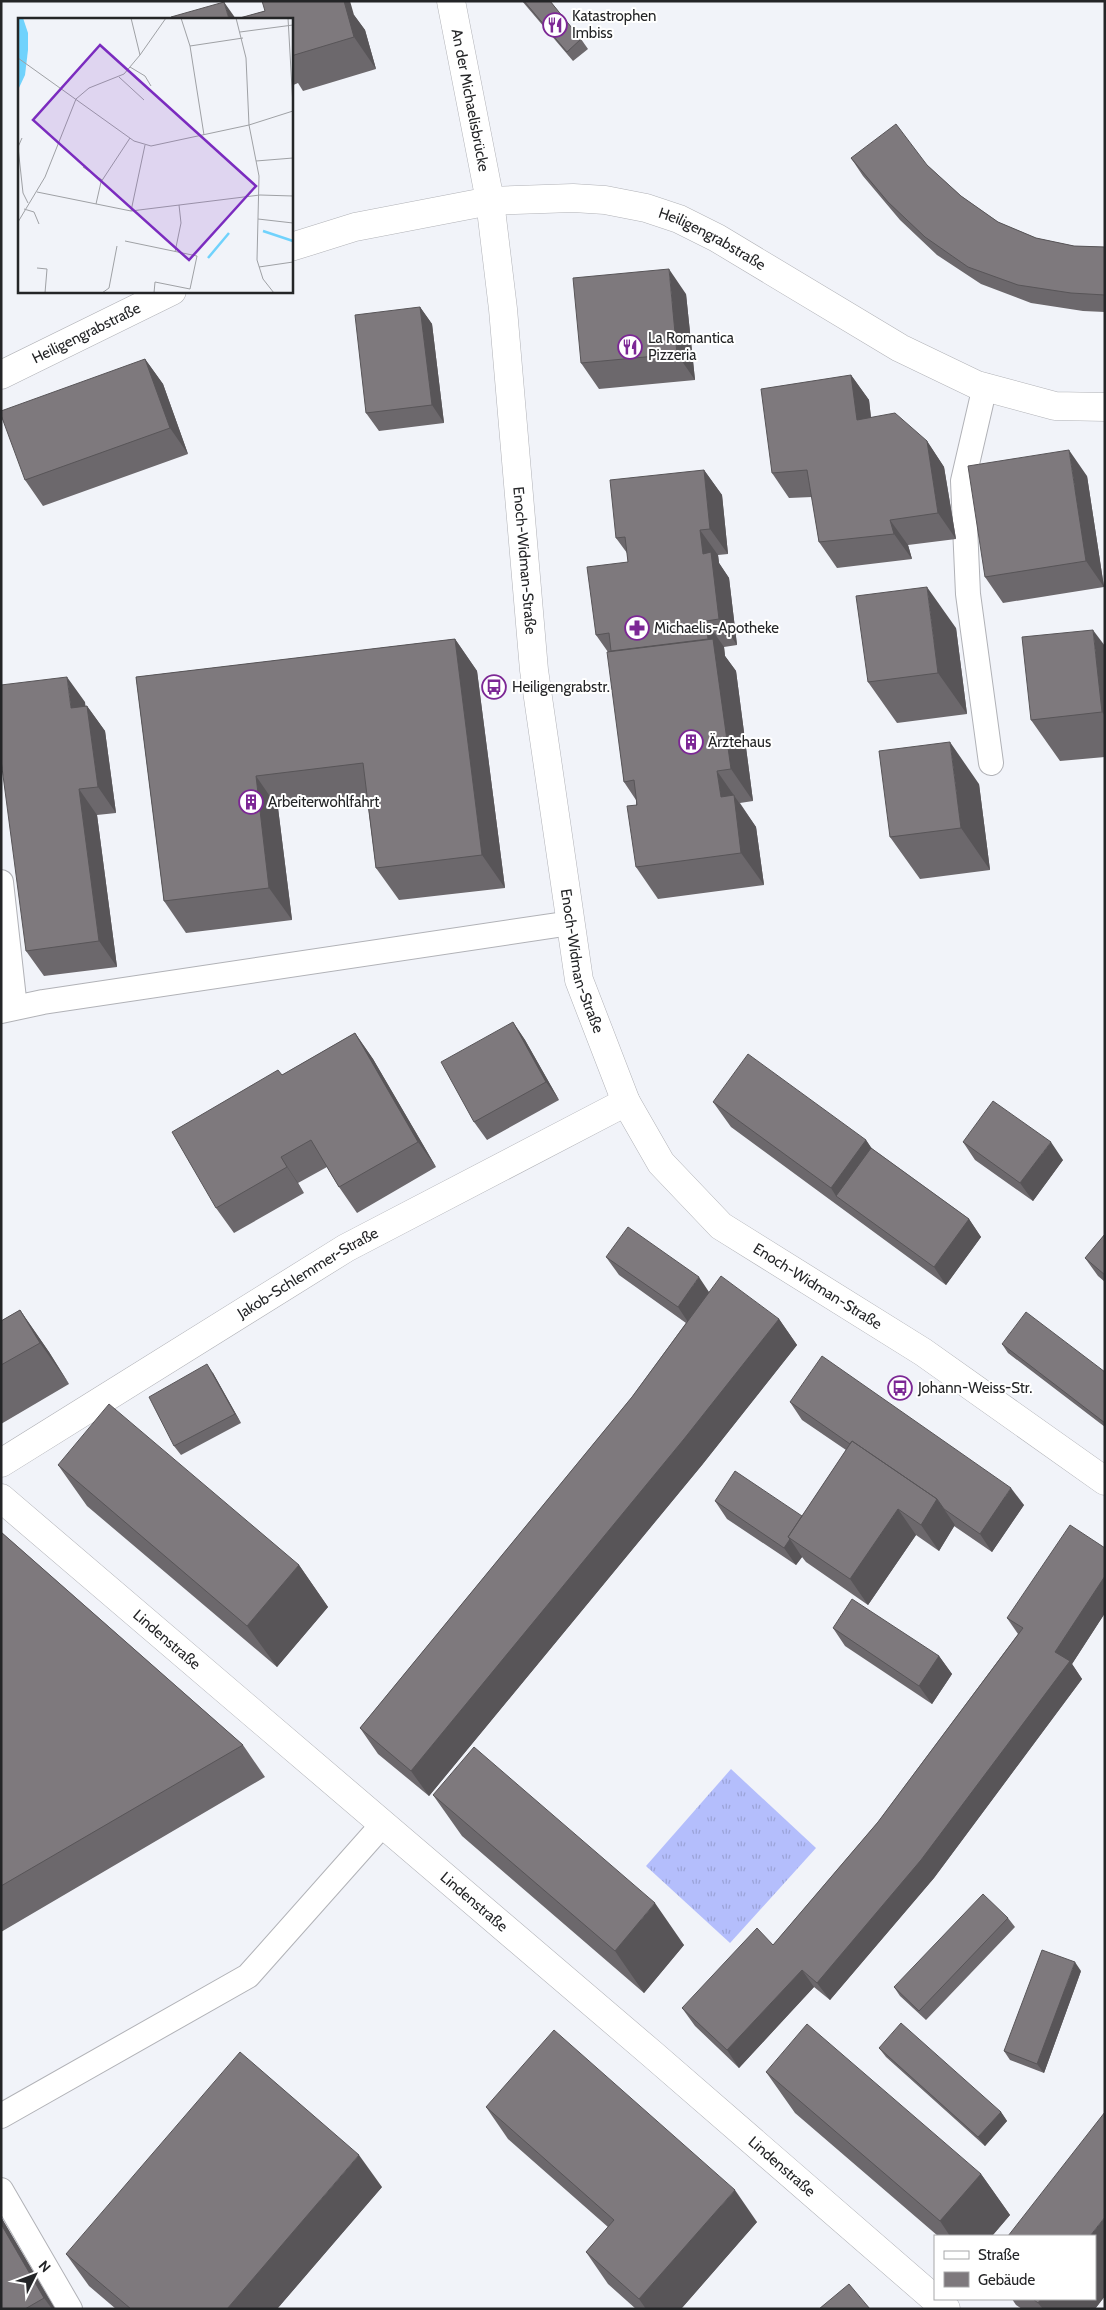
<svg xmlns="http://www.w3.org/2000/svg" width="1106" height="2310" font-family="Cabin,sans-serif">
	<style>
		.grass { fill: url(#grass-tufts) }
		.lines { fill: none; stroke-linecap: round; stroke-linejoin: round }
		.service-casing { stroke: #b1b2b7; stroke-width: 26 }
		.minor-casing { stroke: #b1b2b7; stroke-width: 29 }
		.tertiary-casing { stroke: #b1b2b7; stroke-width: 29 }
		.service { stroke: #fff; stroke-width: 24 }
		.minor { stroke: #fff; stroke-width: 28 }
		.tertiary { stroke: #fff; stroke-width: 28 }
		.wall { fill: #6c686c }
		.shaded-wall { fill: #585558 }
		.building { fill: #7e797d; stroke: #585558 }
		.labels { text-anchor: middle; dominant-baseline: central; stroke-width: 4; stroke-linejoin: round; paint-order: stroke }
		.poi-label { font-size: 15px; fill: #242527; stroke: #fff; text-anchor: start }
		.street-label { font-size: 15px; fill: #242527; stroke: #fff }
		.inset-river { fill: none; stroke: #70d2fc; stroke-width: 2.5 }
		.inset-road { fill: none; stroke: #9fa1a5; stroke-width: 1 }
		.view { fill: #7b2cbf; fill-opacity: 0.15; stroke: #7b2cbf; stroke-width: 2.5 }
		.inset-edge { fill: none; stroke: #242527; stroke-width: 2.5 }
	</style>
	<defs>
		<pattern id="grass-tufts" width="24" height="20" patternUnits="userSpaceOnUse" patternTransform="scale(1.25)"><rect width="24" height="20" fill="#b4befc"/><path d="M3 7l-1-3M5 7V3M7 7l1-3M15 17l-1-3M17 17v-4M19 17l1-3" fill="none" stroke="#9ba3d8"/></pattern>
	</defs>
	<rect width="100%" height="100%" fill="#f1f3f9"/>
	<!-- grass -->
	<path class="grass" d="M731,1769L816,1848L730,1943L646,1866Z"/>
	<g class="lines">
		<!-- service casing -->
		<g class="service-casing">
			<path id="service" d="M985,386L963,481L968,594L991,763
				M1,882L15,1008
				M1,1011L43,1002L571,923
				M1,2116L248,1976L383,1824
				M1,2190L70,2309"/>
		</g>
		<!-- minor casing -->
		<g class="minor-casing">
			<g id="minor">
				<path id="s1" d="M490,201L573,198L605,200L646,208L679,219L717,238L900,348L977,385L1055,406L1105,407"/>
				<path id="s2" d="M1,1463L346,1248L626,1102"/>
				<path id="s3" d="M1,1498L651,2053L946,2309"/>
			</g>
		</g>
		<!-- tertiary casing -->
		<g class="tertiary-casing">
			<g id="tertiary">
				<path id="s4" d="M451,1L490,201L503,309L534,670L579,980L626,1102L661,1163L721,1226L923,1352L1105,1481"/>
				<path d="M291,247L355,227L490,201"/>
				<path id="s5" d="M1,375L172,291"/>
			</g>
		</g>
		<!-- service -->
		<use href="#service" class="service"/>
		<!-- minor -->
		<use href="#minor" class="minor"/>
		<!-- tertiary -->
		<use href="#tertiary" class="tertiary"/>
	</g>
	<!-- wall -->
	<path class="wall" d="M522,1H550L581,39L588,49L573,61Z
		M265,11L354,15L365,30L376,69L303,91L298,83L291,86V19H236Z
		M851,158L927,165L961,196L998,222L1036,238L1074,246L1105,247V312L1083,311L1031,303L981,284L937,255L900,220L863,176Z
		M686,294L695,380L599,389L581,363Z
		M420,307L432,324L444,423L379,431L366,413Z
		M145,359L163,384L188,454L43,506L25,480Z
		M851,375L869,400L871,417L927,441L944,467L956,539L908,545L912,559L837,568L819,542L812,497L789,498L772,473Z
		M704,470L722,495L728,554L718,555L719,563L729,578L737,645L724,647L725,656L736,671L753,801L740,803L756,827L764,885L658,899L636,867V800L624,782L608,652L596,635L628,562L627,553L616,538Z
		M1087,476L1104,587L1003,603L985,577Z
		M956,628L967,714L897,723L868,682Z
		M455,639L477,671L505,888L399,900L376,868L367,798L278,808L292,920L186,933L164,901L136,677Z
		M1105,646V757L1060,761L1031,720Z
		M85,702V706H87L105,731L116,813L97,815L117,967L44,976L26,951Z
		M979,784L990,870L920,879L890,837Z
		M513,1022L525,1040L559,1100L487,1140L474,1122Z
		M355,1033L373,1059L436,1167L357,1213L339,1187L327,1167L298,1183L304,1193L234,1233L216,1208L282,1075Z
		M713,1102L866,1140L871,1148L969,1219L981,1237L946,1285L731,1127Z
		M963,1142L1063,1160L1033,1201L975,1160Z
		M1105,1234V1282L1098,1276L1085,1258Z
		M606,1257L709,1292L779,1319L797,1345L702,1465L429,1796L378,1754L360,1728L632,1397L686,1323L619,1275Z
		M20,1310L49,1352L69,1384L1,1424V1321Z
		M1002,1344L1105,1372V1427L1008,1353Z
		M213,1373L241,1423L181,1455L174,1446Z
		M790,1402L1024,1505L992,1552L954,1526L939,1551L916,1535L868,1605L806,1562L802,1557L796,1565L727,1519L715,1501L802,1516L846,1450L802,1420Z
		M58,1465L299,1565L328,1607L277,1667L87,1506Z
		M1,1532L243,1745L265,1777L1,1932Z
		M1105,1548V1613L1072,1664L1082,1679L934,1878L830,2000L814,1987L739,2068L695,2026L682,2008L773,1945L878,1822L1018,1634L1007,1618Z
		M833,1628L939,1656L952,1674L932,1704L845,1646Z
		M433,1795L684,1945L644,1993L462,1836Z
		M1008,1918L1015,1927L926,2020L900,1996L894,1987Z
		M1081,1971L1044,2073L1010,2060L1004,2051Z
		M879,2048L1001,2112L1007,2121L985,2146L886,2057Z
		M766,2072L981,2174L1010,2215L992,2236H938L795,2113Z
		M486,2107L757,2222L681,2309H636L608,2284L586,2252L608,2227L508,2139Z
		M382,2187L277,2309H116L89,2286L66,2254Z
		M1,2217L55,2309H1Z
		M1105,2296L1095,2309H1022L1016,2305L1012,2299H1095Z"/>
	<!-- shaded-wall -->
	<path class="shaded-wall" d="M338,1H350L354,15L365,30L376,69L354,37Z
		M224,2L236,19H229Z
		M669,269L686,294L695,380L677,354Z
		M420,307L432,324L444,423L432,405Z
		M145,359L163,384L188,454L170,428Z
		M851,375L869,400L874,446L857,420Z
		M927,441L944,467L956,539L938,513Z
		M1069,450L1087,476L1104,587L1086,561Z
		M704,470L722,495L728,554L710,529Z
		M890,520L908,545L912,559L894,534Z
		M700,530L718,555L719,563L729,578L737,645L719,619L703,554Z
		M927,587L956,628L967,714L938,673Z
		M706,621L724,647L725,656L736,671L753,801L731,769L709,647Z
		M1093,630L1105,646V716L1102,712Z
		M455,639L477,671L505,888L482,855Z
		M67,677L85,702L89,733L71,708Z
		M87,706L105,731L116,813L98,787Z
		M950,742L979,784L990,870L961,828Z
		M717,771L756,827L764,885L741,853L721,797Z
		M256,776L278,808L292,920L269,888Z
		M79,789L97,815L117,967L99,941Z
		M513,1022L525,1040L559,1100L546,1082Z
		M355,1033L373,1059L436,1167L418,1142Z
		M866,1140L884,1166L836,1196L831,1188Z
		M1051,1142L1063,1160L1033,1201L1020,1183Z
		M281,1157L298,1183L304,1193L287,1167Z
		M969,1219L981,1237L946,1285L934,1267Z
		M699,1277L711,1295L690,1325L678,1307Z
		M20,1310L49,1352L69,1384L40,1343Z
		M779,1319L797,1345L702,1465L429,1796L411,1771Z
		M207,1364L213,1373L241,1423L235,1414Z
		M1011,1488L1024,1505L992,1552L980,1534Z
		M937,1499L955,1525L939,1551L921,1525Z
		M898,1509L916,1535L868,1605L850,1579Z
		M790,1539L802,1557L796,1565L784,1548Z
		M299,1565L328,1607L277,1667L247,1626Z
		M1105,1576V1613L1072,1664L1082,1679L934,1878L830,2000L817,1983L1055,1652Z
		M939,1656L952,1674L932,1704L919,1686Z
		M655,1903L684,1945L644,1993L615,1951Z
		M1075,1962L1081,1971L1044,2073L1037,2064Z
		M802,1970L814,1987L739,2068L727,2050Z
		M1001,2112L1007,2121L985,2146L978,2137Z
		M359,2155L382,2187L277,2309H227Z
		M981,2174L1010,2215L992,2236H950L940,2221Z
		M735,2190L757,2222L681,2309H646L639,2299Z
		M1,2217L55,2309H52L44,2298L1,2224Z
		M1105,2217V2296L1095,2309H1043L1038,2303L1041,2299H1095V2236H1090Z"/>
	<!-- building -->
	<path class="building" d="M262,1H344L354,37L291,56V19H236L265,11Z
		M524,1H550L581,39L567,52Z
		M224,2L229,19H171V17Z
		M896,124L927,165L961,196L998,222L1036,238L1074,246L1105,247V295L1071,293L1018,285L968,267L925,237L888,202L851,158Z
		M669,269L677,354L581,363L573,278Z
		M420,307L432,405L366,413L355,315Z
		M145,359L170,428L25,480L1,415V411Z
		M851,375L857,420L895,413L927,441L938,513L890,520L894,534L819,542L807,470L772,473L761,389Z
		M1069,450L1086,561L985,577L968,466Z
		M704,470L710,529L700,530L703,554L711,552L719,619L706,621L708,639L611,651L609,633L596,635L587,567L628,562L625,537L616,538L610,480Z
		M927,587L938,673L868,682L856,596Z
		M1093,630L1102,712L1031,720L1022,637Z
		M455,639L482,855L376,868L363,763L256,776L269,888L164,901L136,677Z
		M713,639L731,769L717,771L721,797L734,795L741,853L636,867L627,806L637,805L634,780L624,782L607,652Z
		M67,677L71,708L87,706L98,787L79,789L99,941L26,951L1,760V685Z
		M950,742L961,828L890,837L879,751Z
		M513,1022L546,1082L474,1122L441,1062Z
		M355,1033L418,1142L339,1187L311,1140L281,1157L287,1167L216,1208L172,1132L278,1070L282,1075Z
		M748,1054L866,1140L831,1188L713,1102Z
		M993,1101L1051,1142L1020,1183L963,1142Z
		M871,1148L969,1219L934,1267L836,1196Z
		M628,1227L699,1277L678,1307L606,1257Z
		M1105,1234V1275L1085,1258Z
		M721,1276L779,1319L684,1439L411,1771L360,1728L632,1397Z
		M20,1310L40,1343L1,1365V1321Z
		M1026,1312L1105,1372V1423L1002,1344Z
		M822,1356L1011,1488L980,1534L944,1509L937,1499L852,1441L850,1444L790,1402Z
		M207,1364L235,1414L174,1446L149,1397Z
		M109,1404L299,1565L247,1626L58,1465Z
		M852,1441L937,1499L921,1525L898,1509L850,1579L788,1537Z
		M735,1471L802,1516L788,1537L790,1539L784,1548L715,1501Z
		M1070,1525L1105,1548V1576L1055,1652L1070,1661L921,1860L817,1983L802,1970L727,2050L682,2008L757,1928L773,1945L878,1822L1023,1628L1007,1618Z
		M1,1532L243,1745L1,1886Z
		M852,1599L939,1656L919,1686L833,1628Z
		M474,1747L655,1903L615,1951L433,1795Z
		M983,1894L1008,1918L919,2011L894,1987Z
		M1042,1950L1075,1962L1037,2064L1004,2051Z
		M901,2023L1001,2112L978,2137L879,2048Z
		M807,2024L981,2174L940,2221L766,2072Z
		M554,2030L735,2190L639,2299L586,2252L614,2220L486,2107Z
		M240,2052L359,2155L227,2309H131L66,2254Z
		M1105,2112V2217L1090,2236H1008Z
		M1,2224L44,2298L25,2309H1Z
		M849,2284L870,2309H819Z
		M1033,2299H1041L1038,2303Z"/>
	<!-- icons -->
	<defs>
		<g id="restaurant-ring" transform="scale(1.25)"><circle r="9.5" fill="#fff" stroke="#7c2795" stroke-width="1.5"/><path d="M-5-6h1v4h1v-4h1v4h1v-4h1v5L-1.5 .5V6h-2V.5L-5-1ZM5-6V6H3V1.5H1.5Q1.5-4 5-6Z" fill="#7c2795"/></g>
		<g id="pharmacy-ring" transform="scale(1.25)"><circle r="9.5" fill="#fff" stroke="#7c2795" stroke-width="1.5"/><path d="M-2-6h4v4h4v4h-4v4h-4v-4h-4v-4h4Z" fill="#7c2795"/></g>
		<g id="bus-ring" transform="scale(1.25)"><circle r="9.5" fill="#fff" stroke="#7c2795" stroke-width="1.5"/><path d="M-5-6H5V4H4V6H2V4H-2V6H-4V4H-5ZM-3.5-4V0h7V-4ZM-3.5 1.2v1.5H-2V1.2ZM2 1.2v1.5H3.5V1.2Z" fill="#7c2795"/></g>
		<g id="building-ring" transform="scale(1.25)"><circle r="9.5" fill="#fff" stroke="#7c2795" stroke-width="1.5"/><path d="M-4-6H4V6H1V3H-1V6H-4ZM-2.5-4.3h1.7v1.8h-1.7ZM.8-4.3h1.7v1.8H.8ZM-2.5-1h1.7V.8h-1.7ZM.8-1h1.7V.8H.8Z" fill="#7c2795"/></g>
	</defs>
	<g fill-rule="evenodd">
		<use href="#restaurant-ring" x="555" y="25"/>
		<use href="#restaurant-ring" x="630" y="347"/>
		<use href="#pharmacy-ring" x="637" y="628"/>
		<use href="#bus-ring" x="494" y="687"/>
		<use href="#building-ring" x="691" y="742"/>
		<use href="#building-ring" x="251" y="802"/>
		<use href="#bus-ring" x="900" y="1388"/>
	</g>
	<g class="labels">
		<!-- poi labels -->
		<g class="poi-label">
			<text x="572" y="16">Katastrophen<tspan x="572" dy="17">Imbiss</tspan></text>
			<text x="648" y="338">La Romantica<tspan x="648" dy="17">Pizzeria</tspan></text>
			<text x="654" y="628">Michaelis-Apotheke</text>
			<text x="512" y="687">Heiligengrabstr.</text>
			<text x="708" y="742">Ärztehaus</text>
			<text x="268" y="802">Arbeiterwohlfahrt</text>
			<text x="918" y="1388">Johann-Weiss-Str.</text>
		</g>
		<!-- street labels -->
		<g class="street-label">
			<text stroke="none"><textPath href="#s4" startOffset="101">An der Michaelisbrücke</textPath></text>
			<text stroke="none"><textPath href="#s1" startOffset="230">Heiligengrabstraße</textPath></text>
			<text stroke="none"><textPath href="#s5" startOffset="95">Heiligengrabstraße</textPath></text>
			<text stroke="none"><textPath href="#s4" startOffset="565">Enoch-Widman-Straße</textPath></text>
			<text stroke="none"><textPath href="#s4" startOffset="970">Enoch-Widman-Straße</textPath></text>
			<text stroke="none"><textPath href="#s2" startOffset="361">Jakob-Schlemmer-Straße</textPath></text>
			<text stroke="none"><textPath href="#s4" startOffset="1390">Enoch-Widman-Straße</textPath></text>
			<text stroke="none"><textPath href="#s3" startOffset="218">Lindenstraße</textPath></text>
			<text stroke="none"><textPath href="#s3" startOffset="622">Lindenstraße</textPath></text>
			<text stroke="none"><textPath href="#s3" startOffset="1028">Lindenstraße</textPath></text>
		</g>
	</g>
	<!-- overview -->
	<g transform="translate(18 18)">
		<rect width="275" height="275" fill="#f1f3f9"/>
		<path d="M0,0H5L10,15V32L7,57L0,72Z" fill="#70d2fc"/>
		<path class="inset-river" d="M245,213L275,223M190,240L211,215"/>
		<path class="inset-road" d="M163,0L172,28L186,117M218,0L228,40L231,107L241,158L239,242L245,261L256,275M270,0L275,88M222,14L275,7M172,28L225,20M122,37L148,0M0,40L116,123L133,128L231,107L275,93M112,49L127,58L133,68M101,59L126,82M4,120L0,129L5,175L10,185M238,143L275,140M65,149L84,162M19,174L113,193L242,177L275,178M78,186L83,164L112,120M6,191L16,194L21,206M113,193L127,127M240,201L275,205M0,204L27,159L58,81L71,70L106,56L122,37L113,0M107,223L179,238L172,271L137,264L136,275M157,234L163,205L161,187M241,249L275,244M19,250L29,251L27,275M84,275L91,270L99,228"/>
		<path class="view" d="M82,27L238,168L171,242L15,102Z"/>
		<rect width="275" height="275" class="inset-edge"/>
	</g>
	<!-- border -->
	<rect width="1106" height="2310" fill="none" stroke="#242527" stroke-width="5"/>
	<!-- legend -->
	<rect x="934" y="2235" width="162" height="65" fill="#ffffff" stroke="#a7a8a9"/>
	<rect x="944" y="2251" width="25" height="8" fill="#ffffff" stroke="#a7a8a9"/>
	<text x="978" y="2260" font-size="15" fill="#242527">Straße</text>
	<rect x="944" y="2272" width="25" height="15" fill="#7e797d" stroke="#a7a8a9"/>
	<text x="978" y="2285" font-size="15" fill="#242527">Gebäude</text>
	<!-- north arrow -->
	<g transform="translate(35 2275) rotate(48)" stroke="#ffffff" stroke-width="4" paint-order="stroke">
	<path d="M0-4L9 19L0 12L-9 19Z" fill="#242527"/>
	<text y="-8" font-size="14" font-weight="bold" text-anchor="middle" fill="#242527">N</text>
	</g>
</svg>
